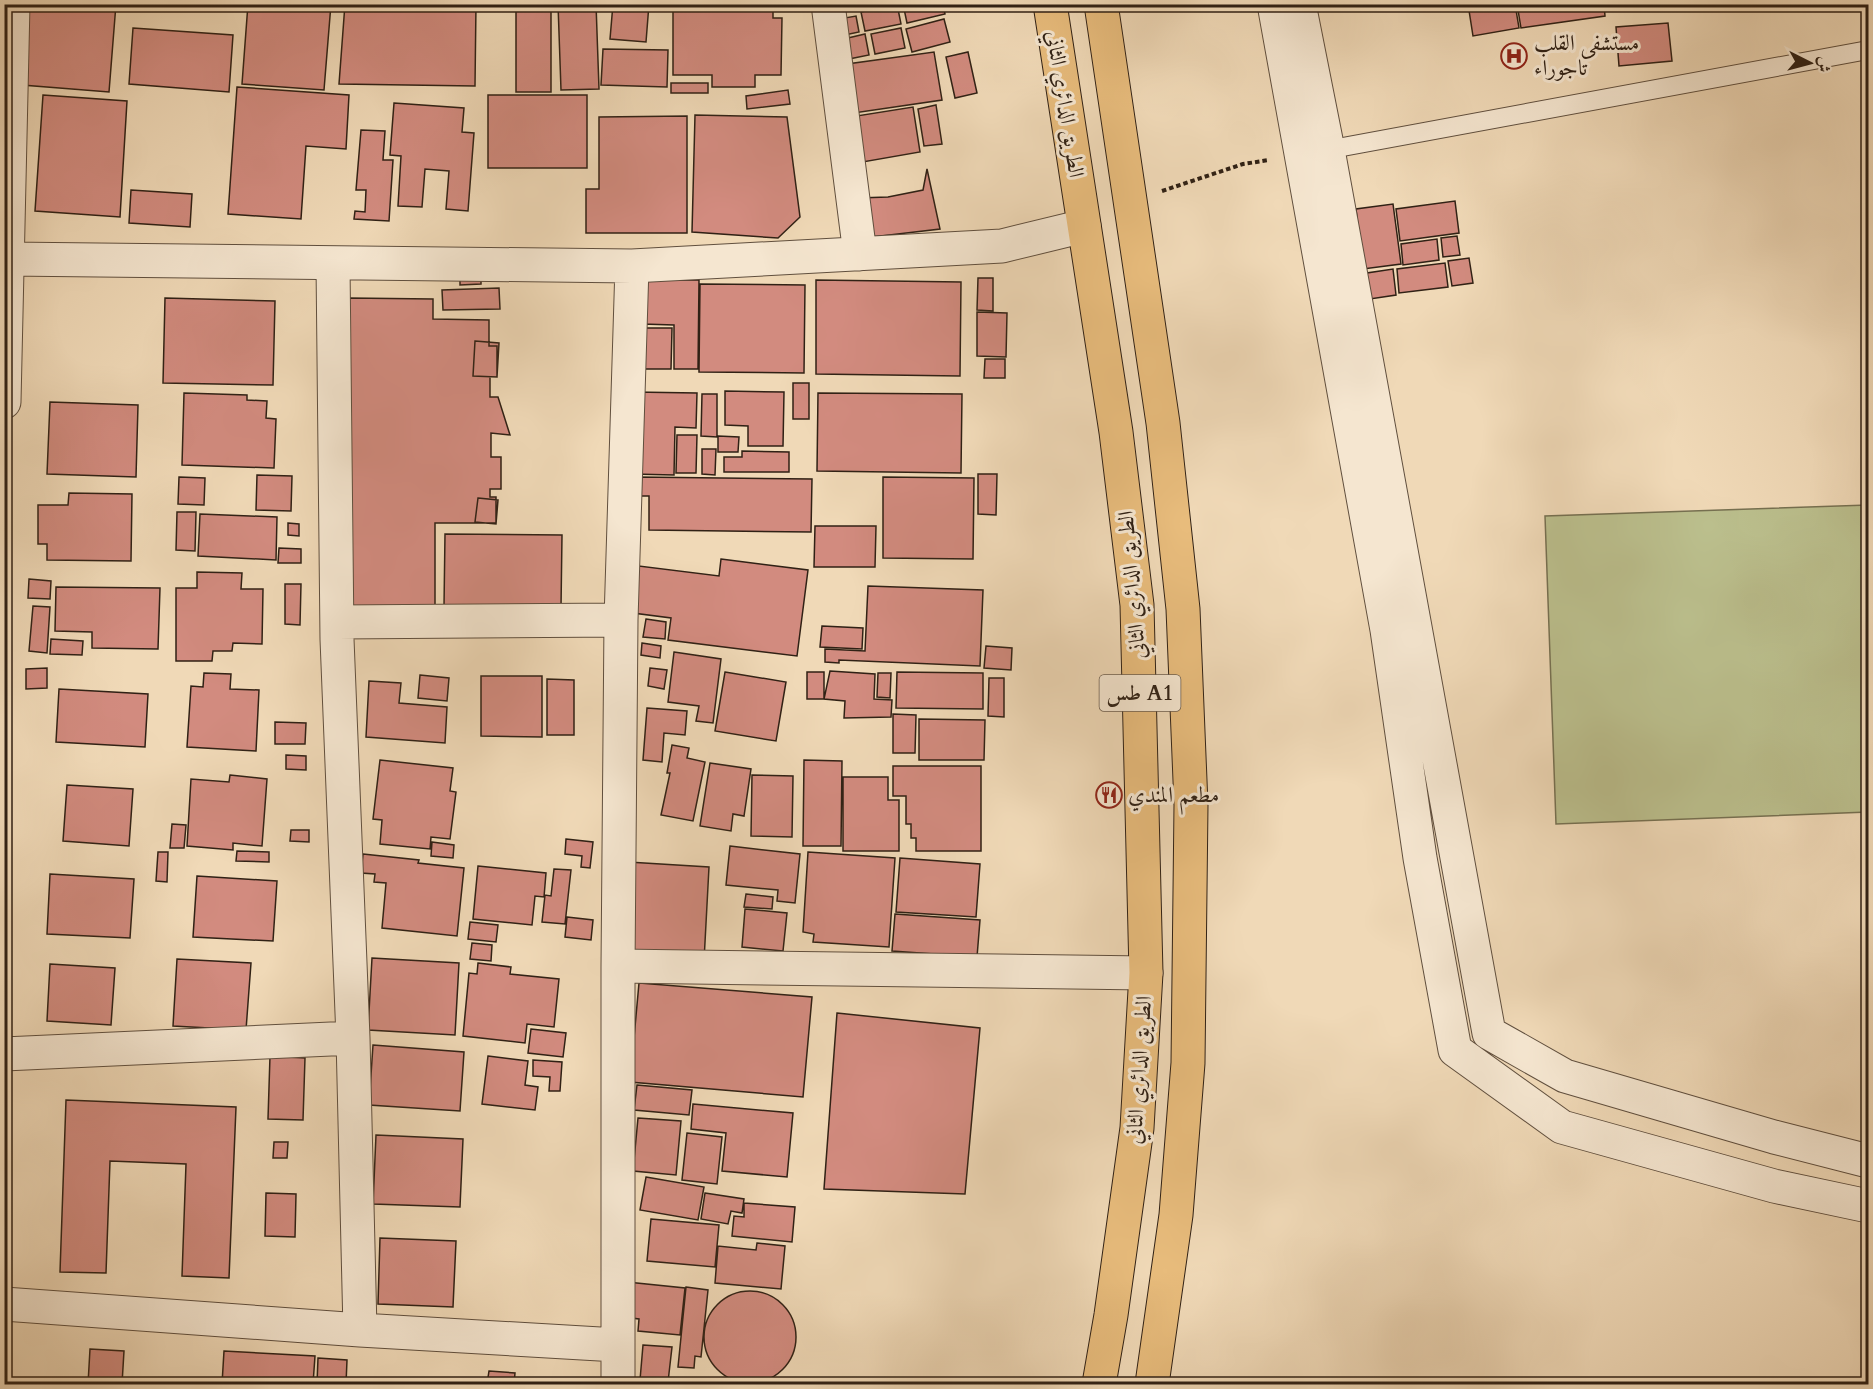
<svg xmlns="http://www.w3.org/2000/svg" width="1873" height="1389" font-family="Cardo,Amiri,serif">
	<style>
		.green { fill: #bbbf8d; stroke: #767051; stroke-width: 1.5 }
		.building { fill: #d28b7f; stroke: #302115; stroke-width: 1.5 }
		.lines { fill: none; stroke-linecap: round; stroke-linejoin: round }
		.service-casing { stroke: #604f3e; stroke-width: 20 }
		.minor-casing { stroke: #604f3e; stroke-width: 35 }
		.trunk-casing { stroke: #302115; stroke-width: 35 }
		.path { stroke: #302115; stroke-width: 4; stroke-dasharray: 4.5 3; stroke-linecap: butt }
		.service { stroke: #f5e6d0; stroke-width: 18 }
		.minor { stroke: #f5e6d0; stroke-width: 33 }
		.trunk { stroke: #e8bc7c; stroke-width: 33 }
		.labels { text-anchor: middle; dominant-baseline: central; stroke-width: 6; stroke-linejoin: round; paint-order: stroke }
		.shield { fill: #f5e6d0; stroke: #6b5c4d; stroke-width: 1.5 }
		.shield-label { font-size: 21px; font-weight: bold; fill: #302115 }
		.poi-label { font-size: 22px; fill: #302115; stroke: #f5e6d0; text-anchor: start }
		.street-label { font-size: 22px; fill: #302115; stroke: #f5e6d0 }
	</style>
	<rect width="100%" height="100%" fill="#f0d9b7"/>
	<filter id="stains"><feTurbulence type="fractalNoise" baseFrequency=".00333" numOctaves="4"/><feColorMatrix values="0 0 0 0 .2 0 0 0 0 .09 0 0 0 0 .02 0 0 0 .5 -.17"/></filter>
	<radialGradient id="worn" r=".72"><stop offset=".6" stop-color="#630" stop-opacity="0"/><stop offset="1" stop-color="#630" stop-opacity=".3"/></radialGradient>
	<!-- green -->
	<path class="green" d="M1868,505V812L1556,824L1545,516Z"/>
	<!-- building -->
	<path class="building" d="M28,4H116L109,92L22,85Z
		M248,4H331L324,90L242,84Z
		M345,4H415V8H446L476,4L475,86L339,84Z
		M516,4H551V92H516Z
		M558,4H596L599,89L561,90Z
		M613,4H649L646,42L610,39Z
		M673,4H773V18H782L781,75H755V87H712V75H673Z
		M830,4H867V8L831,14Z
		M897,4L901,24L865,31L861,12Z
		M903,4H943L945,14L907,23Z
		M945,4H965L966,7L945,9Z
		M1468,4H1497V7L1515,4L1519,28L1473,36Z
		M1517,4H1604L1605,16L1521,28Z
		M1619,4H1659L1620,11Z
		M856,16L859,32L835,37L833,20Z
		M944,19L950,42L912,52L906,29Z
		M1668,23L1672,61L1619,66L1616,27Z
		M133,28L233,35L229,92L129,84Z
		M901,28L905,48L875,54L871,34Z
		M865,34L869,55L839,61L835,41Z
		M603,49L668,50L667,87L601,85Z
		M934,52L942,100L847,114L840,65Z
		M968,52L977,93L955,98L946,57Z
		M671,83H708V93H671Z
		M237,87L349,95L346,149L306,146L301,219L228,214Z
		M788,90L790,104L747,109L746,96Z
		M43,95L127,101L120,217L35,211Z
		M488,95H587V168H488Z
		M394,103L464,108L462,132L474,133L468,211L446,209L449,171L425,169L422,207L398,206L401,156L390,155Z
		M936,105L942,144L924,146L918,109Z
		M913,107L920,152L857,163L850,117Z
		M695,115L787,117L800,217L778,238L692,232Z
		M687,116V233H586V189H599V117Z
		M361,130L385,131L383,160H393L389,221L354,219L355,211L365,212L366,190H356Z
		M927,169L940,229L864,238L858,198L888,197L923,190Z
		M131,190L192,194L190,227L129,223Z
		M1455,201L1459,233L1400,241L1396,209Z
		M1393,204L1401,264L1363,269L1356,209Z
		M1457,236L1460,255L1443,257L1441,238Z
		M1437,239L1439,260L1403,265L1401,244Z
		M1469,258L1473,283L1452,286L1448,261Z
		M1445,263L1448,287L1399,293L1397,269Z
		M460,268H481V284L460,285Z
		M1393,269L1396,295L1370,299L1367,273Z
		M978,278H993V311L977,310Z
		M642,280H699L698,369H674V325L642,324Z
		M816,280L961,282L960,376L816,374Z
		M700,284L805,285L804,373L699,372Z
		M499,288L500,309L443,310L442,290Z
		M165,298L275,301L273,385L163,383Z
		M349,298L433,299V319L489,320V346H497V377H490V397H498L510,435L491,433V457H501V489H490V497H496V523H435V608L346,607Z
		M977,312L1007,313L1006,357L977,356Z
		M643,328H672L671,369H642Z
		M475,341L499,343L497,377L473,376Z
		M985,359H1005V378H984Z
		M793,383H809V419H793Z
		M725,391L784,392L783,446H748V426L725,425Z
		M633,392L697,393L696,428L675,427L674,475L632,474Z
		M184,393L247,395V400L267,401L266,418L276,419L274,468L182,465Z
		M818,393L962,394L961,473L817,471Z
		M702,394H717V437L701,436Z
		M50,402L138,405L136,477L47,474Z
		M677,435H697L696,473H676Z
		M718,436L739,437L738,452H718Z
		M702,449H716L715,475L702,474Z
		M742,451L789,452V472H724V457H742Z
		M978,474H997L996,515L978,514Z
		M257,475L292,476L291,511L256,510Z
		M179,477L205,478L204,505L178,504Z
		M636,477L812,479L811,532L649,530V496H635Z
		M883,477L974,478L973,559L883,558Z
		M69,493L132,494L131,561L47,560V544H38V505H68Z
		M478,498L498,500L496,524L475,522Z
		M177,512H196L195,551L176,550Z
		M200,514L277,517L276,560L198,556Z
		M288,523L299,524V536L288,535Z
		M815,526H876L875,567H814Z
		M445,534L562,535L561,608L444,607Z
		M279,548L301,549V563H278Z
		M721,559L808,570L797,656L668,640L671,618L633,613L639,566L719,576Z
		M197,572L242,573L241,589H263L262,644L233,643L232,651H213L212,661H176V588H197Z
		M29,579L51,581L50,599L28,598Z
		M285,584H301L300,625L285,624Z
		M868,586L983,590L980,666L839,660V663L825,662V649L865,651Z
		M56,587L160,588L158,649L92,648V632L55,631Z
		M33,606L50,607L47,653L29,651Z
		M646,619L666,622L665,639L643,637Z
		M822,626L863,628L862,649L820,647Z
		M51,639L83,641L82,655L50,654Z
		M642,643L661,646L660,658L641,655Z
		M986,646L1012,648L1011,670L984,668Z
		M674,652L721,659L713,723L696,721L699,706L668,702Z
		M47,668V688L26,689V669Z
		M650,668L667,670L664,689L648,686Z
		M830,671L875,674L874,699L892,700L891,717L844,718L845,701L824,699Z
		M725,672L786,682L776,741L715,731Z
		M807,672H824V699H807Z
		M897,672L983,673V709L896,708Z
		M204,673L231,674L230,689L259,690L256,751L187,747L191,686L203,687Z
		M878,673H891L890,698L877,697Z
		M420,675L449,678L447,701L418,698Z
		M481,676H542V737L481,736Z
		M989,678H1004V717L988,716Z
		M547,679L574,680V735H547Z
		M369,681L401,683L399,703L447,707L445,743L366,737Z
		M59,689L148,694L145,747L56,742Z
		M647,708L687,711L685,735L664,733L662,762L643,760Z
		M893,714L916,715L915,753H893Z
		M919,719L985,720L984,760H919Z
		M275,722L306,723L305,744H275Z
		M672,745L689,748L687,758L705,762L693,821L661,815L670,773H667Z
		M286,755L306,756V770L286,769Z
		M380,760L453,768L450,791L456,792L450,839L431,837L430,849L380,844L382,820L373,819Z
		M804,760L842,761L841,846H803Z
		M710,763L751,769L744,816L733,814L731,831L700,826Z
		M893,766H981V851H916V838H911V824H906V796H893Z
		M230,775L267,779L262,846L233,843V850L187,846L191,779L229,782Z
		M752,775L793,776L792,837L751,836Z
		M843,777H888V800H899V851H843Z
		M67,785L133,789L129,846L63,841Z
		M172,824L186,825L184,848H170Z
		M291,830H309V842L290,841Z
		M566,839L593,842L590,868L581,867L582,856L565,854Z
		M432,842L454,845L453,858L431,856Z
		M730,846L800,854L795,903L777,901L778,890L726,885Z
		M237,851L269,852V862L236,861Z
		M158,852H168L167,882L156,881Z
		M808,852L895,858L889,947L813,942L814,934L803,932Z
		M363,854L419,860L418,863L464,868L457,936L382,928L386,883L374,882L375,874L361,873Z
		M900,858L980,864L976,917L896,912Z
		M628,862L709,867L704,961L623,956Z
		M478,866L546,873L544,897L535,896L532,925L473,919Z
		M554,869L571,870L565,924L542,922L545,895L551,896Z
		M50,874L134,879L130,938L47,934Z
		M197,876L277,881L273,941L193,937Z
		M746,894L773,897L772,909L744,907Z
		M745,909L787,913L783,951L742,947Z
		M895,914L980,920L977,957L892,951Z
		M567,917L593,920L591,940L565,937Z
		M470,922L498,925L496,942L468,939Z
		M472,943L492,945L491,961L470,959Z
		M372,958L459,963L455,1035L368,1030Z
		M177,959L251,963L246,1030L173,1026Z
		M478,963L511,967L510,974L559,979L554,1027L527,1024L525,1043L463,1036L469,973L477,974Z
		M50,964L115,968L111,1025L47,1021Z
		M639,983L812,997L803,1097L630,1082Z
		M837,1013L980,1028L965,1194L824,1189Z
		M531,1029L566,1033L563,1057L528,1053Z
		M373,1045L464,1052L460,1111L369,1105Z
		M270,1056L305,1058L303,1120L268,1119Z
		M488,1056L528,1061L525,1085L538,1087L535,1110L482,1104Z
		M533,1060L562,1062L560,1091H549L550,1077L533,1076Z
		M637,1085L692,1090L689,1115L634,1110Z
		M66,1100L236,1107L229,1278L182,1276L186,1164L110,1161L106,1273L60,1272Z
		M693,1104L793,1113L787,1177L722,1171L726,1133L691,1129Z
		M638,1118L681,1121L676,1175L633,1171Z
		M687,1133L722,1137L717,1184L682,1180Z
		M376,1135L463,1139L460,1207L373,1204Z
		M274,1142H288L287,1158H273Z
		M646,1177L704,1187L698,1220L640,1210Z
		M266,1193L296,1194L295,1237L265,1236Z
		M705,1193L744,1199L742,1213L731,1211L728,1224L701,1219Z
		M744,1203L795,1207L792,1242L732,1236L734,1216L744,1217Z
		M651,1219L719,1225L715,1267L647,1261Z
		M380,1238L456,1241L453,1307L378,1304Z
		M757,1243L785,1246L781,1289L715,1283L718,1246L756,1250Z
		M627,1282L685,1288L680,1335L638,1331L639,1319L623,1317Z
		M686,1287L708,1290L701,1357L695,1356L694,1368L678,1367Z
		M704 1337a46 46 0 1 1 92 0a46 46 0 1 1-92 0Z
		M643,1345L672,1347L668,1382L640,1380Z
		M90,1349L124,1351L122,1384H88Z
		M224,1351L315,1356L313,1384H222Z
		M318,1358L347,1360L346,1384H317Z
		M489,1371L515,1373L514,1384H487Z"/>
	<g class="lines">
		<!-- service casing -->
		<g class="service-casing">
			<path id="service" d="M1321,151L1868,50"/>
		</g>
		<!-- minor casing -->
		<g class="minor-casing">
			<path id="minor" d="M828,4L860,254
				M1274,4L1387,630L1420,858L1455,1050L1562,1127L1774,1186L1868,1206
				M1299,4L1328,150L1489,1033L1565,1076L1774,1137L1868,1161
				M8,259L632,266L1002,246L1084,226
				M333,264L337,639L353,1038L360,1330
				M4,402L13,4
				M337,622L621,620
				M618,966L1146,973
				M4,1054L353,1038
				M4,1304L360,1330L617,1345
				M618,1384V966L621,620L632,266"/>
		</g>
		<!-- trunk casing -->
		<g class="trunk-casing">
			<path id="trunk" d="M1050,4L1116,432L1137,605L1146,973L1137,1128L1111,1315L1099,1384
				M1101,4L1163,423L1183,609L1191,805L1188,1063L1176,1215L1152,1384"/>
		</g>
		<!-- path -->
		<path class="path" d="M1162,191L1243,164L1269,160"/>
		<!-- service -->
		<use href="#service" class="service"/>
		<!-- minor -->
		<use href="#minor" class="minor"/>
		<!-- trunk -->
		<use href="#trunk" class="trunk"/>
	</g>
	<!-- icons -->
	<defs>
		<g id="hospital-ring" transform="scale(1.35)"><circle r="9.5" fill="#f5e6d0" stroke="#8f2418" stroke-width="1.5"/><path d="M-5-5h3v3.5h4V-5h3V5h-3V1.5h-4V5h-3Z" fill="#8f2418"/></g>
		<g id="restaurant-ring" transform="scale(1.35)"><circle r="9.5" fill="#f5e6d0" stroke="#8f2418" stroke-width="1.5"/><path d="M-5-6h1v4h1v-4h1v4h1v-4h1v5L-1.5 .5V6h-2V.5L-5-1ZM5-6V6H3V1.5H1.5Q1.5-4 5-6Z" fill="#8f2418"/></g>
	</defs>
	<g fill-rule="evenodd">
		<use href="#hospital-ring" x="1514" y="56"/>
		<use href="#restaurant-ring" x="1109" y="795"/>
	</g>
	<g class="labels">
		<!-- shield labels -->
		<rect class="shield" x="1099.5" y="675" width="81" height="36" rx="4.5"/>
		<g class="shield-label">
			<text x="1140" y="693">طس A1</text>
		</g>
		<!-- poi labels -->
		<g class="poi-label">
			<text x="1534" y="43">مستشفى القلب<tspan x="1534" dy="25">تاجوراء</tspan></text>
			<text x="1128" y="795">مطعم المندي</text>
		</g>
		<!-- street labels -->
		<g class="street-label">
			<text transform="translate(1065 104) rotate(81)">الطريق الدائري الثاني</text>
			<text transform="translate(1132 585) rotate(-95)">الطريق الدائري الثاني</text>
			<text transform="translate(1139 1070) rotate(-86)">الطريق الدائري الثاني</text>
		</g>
	</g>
	<!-- margin -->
	<rect width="1873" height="1389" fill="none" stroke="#f0d9b7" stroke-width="24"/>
	<rect x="6" y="6" width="1861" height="1377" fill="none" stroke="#302115" stroke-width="3"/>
	<rect x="12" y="12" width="1849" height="1365" fill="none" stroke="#302115" stroke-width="1.5"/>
	<!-- north arrow -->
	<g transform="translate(1810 63) rotate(96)" stroke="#f5e6d0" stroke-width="4.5" paint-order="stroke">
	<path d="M0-4.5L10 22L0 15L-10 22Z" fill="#302115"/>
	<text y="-9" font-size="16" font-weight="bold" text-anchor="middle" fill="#302115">ش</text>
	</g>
	<rect width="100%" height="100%" filter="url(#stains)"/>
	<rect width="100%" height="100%" fill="url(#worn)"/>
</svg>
